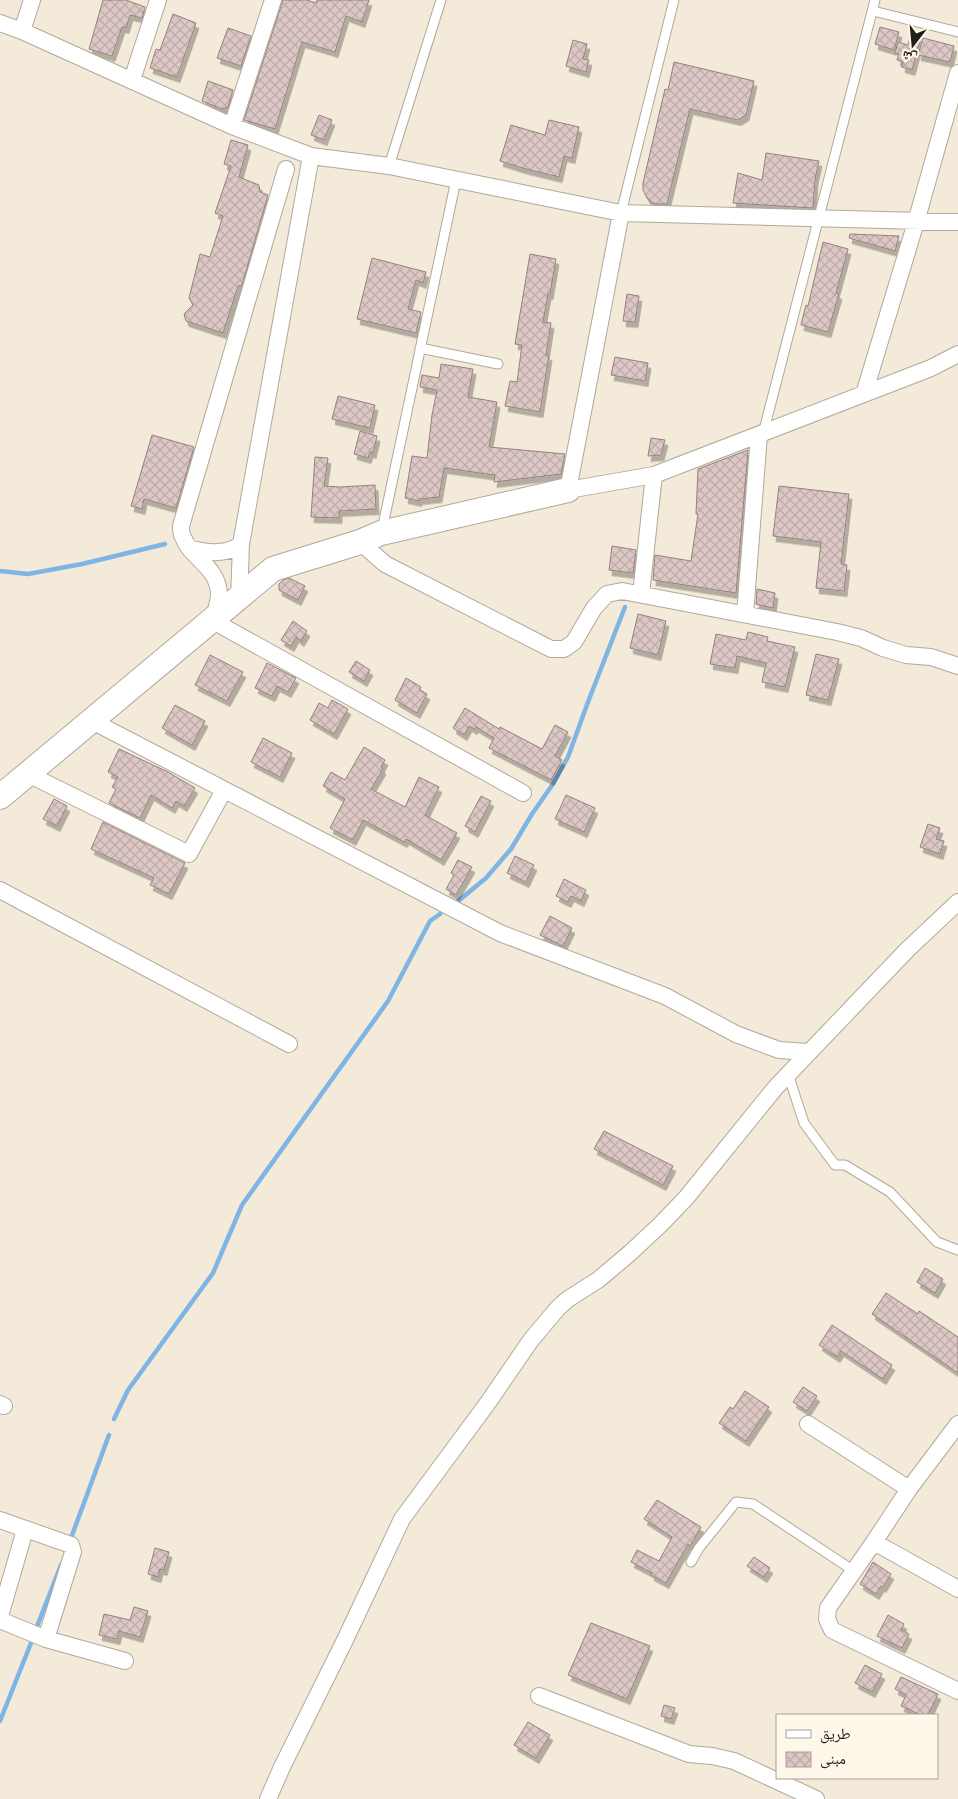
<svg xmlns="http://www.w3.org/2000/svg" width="958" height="1799" font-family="Roboto,'Noto Naskh Arabic',sans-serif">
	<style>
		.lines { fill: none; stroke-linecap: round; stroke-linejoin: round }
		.stream { stroke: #7eb5e4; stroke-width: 4.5 }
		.building { fill: url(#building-cross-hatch); stroke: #94817f; filter: url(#shadow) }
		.lane-casing { stroke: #b1a999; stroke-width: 11 }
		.street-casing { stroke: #b1a999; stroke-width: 18 }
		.secondary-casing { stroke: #b1a999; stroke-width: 26 }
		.lane { stroke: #fff; stroke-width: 9 }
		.street { stroke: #fff; stroke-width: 16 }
		.secondary { stroke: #fff; stroke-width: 24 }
	</style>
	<defs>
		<pattern id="building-cross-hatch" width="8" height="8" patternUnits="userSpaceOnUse" patternTransform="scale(1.25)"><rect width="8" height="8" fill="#ddc7c5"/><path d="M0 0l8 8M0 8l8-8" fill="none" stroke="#bdaba9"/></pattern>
		<filter id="shadow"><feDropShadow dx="3" dy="5.5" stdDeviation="0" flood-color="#0004"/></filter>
	</defs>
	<rect width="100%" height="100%" fill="#f3ead9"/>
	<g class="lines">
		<!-- stream -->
		<path class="stream" d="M0,571L28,574L82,564L165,544
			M457,902L486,878L511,849L532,814L553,784L568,757L588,702L625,607
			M114,1419L128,1390L213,1273L242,1205L388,1001L430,921L440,914
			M71,1538L109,1435
			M36,1629L61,1565
			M0,1721L31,1643"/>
	</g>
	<!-- building -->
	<path class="building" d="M103,0H126L145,7L142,18L130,15L126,28L122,27L112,56L89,49Z
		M283,0H307L316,3L317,0H369L362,22L346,16L335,52L302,42L275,129L244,120Z
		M173,14L196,23L177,77L150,68L156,49L160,50Z
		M880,27L899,32L894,50L875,44Z
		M228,28L251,36L241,66L217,58Z
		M911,34L921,37L912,70L902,67L903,62L897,60L899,54L895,53L898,42L908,45Z
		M923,38L954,46L950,62L918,55Z
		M573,40L587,44L583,59L589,60L586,72L566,66Z
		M674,62L754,81L746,115L738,120L690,109L667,204H658L652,203L647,198L643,190V183L665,89L668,90Z
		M208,81L233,90L228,107L222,109L202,101Z
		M319,115L332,120L324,140L311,135Z
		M549,120L579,127L572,158L564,156L559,177L526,169L500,161L511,125L545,135Z
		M231,140L248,145L239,177L259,185L260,192L268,195L242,285L238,286L223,333L186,321L184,314L193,305L189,298L200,254L210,257L223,216L215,213L231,166L224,164Z
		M766,153L819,161L815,179L813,208L733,203L738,173L762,180Z
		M850,234L899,236L895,251L849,238Z
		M823,242L848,249L836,293L839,294L828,332L801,325L806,305L808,306Z
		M530,254L556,259L550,294H548L543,322L551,323L546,355H549L540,412L505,406L510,381L517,382L522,345L515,344Z
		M372,258L426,272L423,283L416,280L408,309L421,312L416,333L357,319Z
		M627,294L639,296L635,322L623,321Z
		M615,357L648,363L645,381L611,375Z
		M441,364L473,369L468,397L497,402L489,447L565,454L561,474L494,482L495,475L444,468L439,497L419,499V501L405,498L412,456L427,458L432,415L437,390L420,387L422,375L439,378Z
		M338,396L375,405L370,428L332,419Z
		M360,431L377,436L373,453L370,452L368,458L354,454Z
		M152,435L194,447L176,508L144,499L142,509L131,506Z
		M651,438L665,440L661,455L648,456Z
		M748,450L736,593L653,580L655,555L691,561L698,514H696L698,469Z
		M315,457L328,458L324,486L340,487L375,485L376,509L339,511V518L311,517Z
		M779,486L849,494L841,564L847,565L844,591L816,588L821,542L773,536Z
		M612,546L636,550L633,573L609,570Z
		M289,578L305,586L298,600L279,590V584L283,580Z
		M757,589L775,593L773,608L756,604Z
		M638,614L666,621L658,655L630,648Z
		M293,621L307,631L301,641L296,637L291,646L281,640Z
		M748,632L768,637L767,641L795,647L785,687L762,682L766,663L737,656L735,668L710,664L716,634L746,640Z
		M816,654L839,659L828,700L806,695Z
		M210,655L243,672L227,701L195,685Z
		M356,661L370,670L364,681L349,672Z
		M267,663L296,678L288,692L277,686L272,696L255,688Z
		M406,678L421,687L420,690L427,694L417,713L395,700Z
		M332,700L348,709L334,734L310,720L319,703L328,708Z
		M175,705L205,721L192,745L162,728Z
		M465,708L499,729L500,727L542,749L555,725L568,732L555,756L562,760L551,780L489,748L494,738L476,727L474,729L469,726L464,735L453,728Z
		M263,738L292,753L280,777L251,762Z
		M364,747L385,760L381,767L383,769L371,789L405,807L419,777L439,787L425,815L457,833L441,860L406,839L404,842L363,820L353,840L330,828L345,799L323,786L331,772L345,780Z
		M119,749L168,772L195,788L184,806L176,801L172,808L151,795L140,818L109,803L116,789L112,787L118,777L108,772Z
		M566,795L595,808L584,832L555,819Z
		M481,796L491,801L475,832L465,826Z
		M54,799L67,806L57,826L43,819Z
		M103,822L185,863L169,894L150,885L154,878L91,849Z
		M928,824L940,828L936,839L944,841L940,854L920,847Z
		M515,856L534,865L526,882L507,873Z
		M458,860L472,867L456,895L446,889L454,875L451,873Z
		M564,879L586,890L581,901L571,896L568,902L556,896Z
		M550,916L572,928L563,946L540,935Z
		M604,1131L673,1166L663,1185L594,1149Z
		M925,1268L943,1279L935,1293L917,1282Z
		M886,1293L918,1314L919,1311L958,1337V1373L872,1314Z
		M832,1325L892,1365L883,1379L841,1351L837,1357L819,1345Z
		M803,1387L817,1396L807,1411L793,1402Z
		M745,1391L769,1407L746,1441L719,1423L730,1407L733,1409Z
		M657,1500L701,1527L690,1546L688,1544L666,1583L651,1575L652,1573L631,1562L637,1550L659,1561L672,1537L644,1519Z
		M155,1548L169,1552L164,1570L160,1569L158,1577L148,1574Z
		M754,1557L770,1568L764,1577L747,1566Z
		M873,1562L891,1574L883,1587L881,1586L876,1594L860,1584Z
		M134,1607L148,1611L140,1637L119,1631L117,1639L99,1635L104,1614L130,1620Z
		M888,1615L904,1624L901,1630L909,1634L902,1648L877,1636Z
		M591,1623L650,1646L627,1699L568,1675Z
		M865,1665L882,1674L872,1692L855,1683Z
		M901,1677L938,1694L928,1715H921L901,1706L906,1695L895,1689Z
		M664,1705L675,1708L671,1719L661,1716Z
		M528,1722L550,1735L536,1758L514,1745Z"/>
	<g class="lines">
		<!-- lane casing -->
		<g class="lane-casing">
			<path id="lane" d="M873,11L958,32
				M389,166L441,0
				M621,213L674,0
				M420,348L498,364
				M763,434L875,0
				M382,530L456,180
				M788,1074L804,1123L835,1165H845L890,1192L937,1242L958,1250
				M691,1562L699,1548L736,1502L753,1504L854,1571"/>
		</g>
		<!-- street casing -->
		<g class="street-casing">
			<path id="street" d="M0,23L22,31L232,126L311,156L389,166L621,213L958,222
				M22,31L32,0
				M132,80L158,0
				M232,126L273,0
				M286,169L181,526C181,529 181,534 183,537C191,559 218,566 219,594C219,603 215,612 213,621L523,793
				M621,213L568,490L654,475L931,368L958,354
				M864,394L916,222L958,73
				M360,542L385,564L551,649H564L574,642L594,608L607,594L622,591L837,632L861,638L883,648L906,655L931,657L958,666
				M189,548C206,553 226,556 241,544
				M641,594L654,475
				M239,599L241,544L311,156
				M745,614L759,435
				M92,721L500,933L665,996L736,1034L779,1050L808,1052
				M28,774L189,854L224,790
				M0,890L289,1044
				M0,1404L4,1406
				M808,1424L909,1489
				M958,1424L909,1489L874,1542L958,1589
				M0,1520L71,1545L73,1552L46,1639
				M874,1542L828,1608L827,1619L832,1630L958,1691
				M0,1616L25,1530
				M0,1620L46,1639L125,1661
				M539,1696L689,1754L712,1756L734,1761L816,1799
				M268,1799L282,1767L345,1640L402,1519L487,1404L531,1340L558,1308L568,1299L598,1280L630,1253L660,1225L686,1198L776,1087L908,949L958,902"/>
		</g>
		<!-- secondary casing -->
		<g class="secondary-casing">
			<path id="secondary" d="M0,797L273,569L360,542L381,533L568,490"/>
		</g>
		<!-- lane -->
		<use href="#lane" class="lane"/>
		<!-- street -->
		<use href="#street" class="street"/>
		<!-- secondary -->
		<use href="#secondary" class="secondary"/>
	</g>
	<!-- legend -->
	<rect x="776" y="1714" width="162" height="65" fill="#fff8ea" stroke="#a7a297"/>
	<rect x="786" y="1730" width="25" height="8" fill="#ffffff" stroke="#a7a297"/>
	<text x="820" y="1739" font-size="15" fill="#23201a">طريق</text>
	<rect x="786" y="1752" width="25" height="15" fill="url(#building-cross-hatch)" stroke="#a7a297"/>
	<text x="820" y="1764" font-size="15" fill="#23201a">مبنى</text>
	<!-- north arrow -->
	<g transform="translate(913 45) rotate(196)" stroke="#fff8ea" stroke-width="4" paint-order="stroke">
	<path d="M0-4L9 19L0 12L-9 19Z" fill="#23201a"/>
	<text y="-8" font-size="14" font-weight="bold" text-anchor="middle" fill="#23201a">ش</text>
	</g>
</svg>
